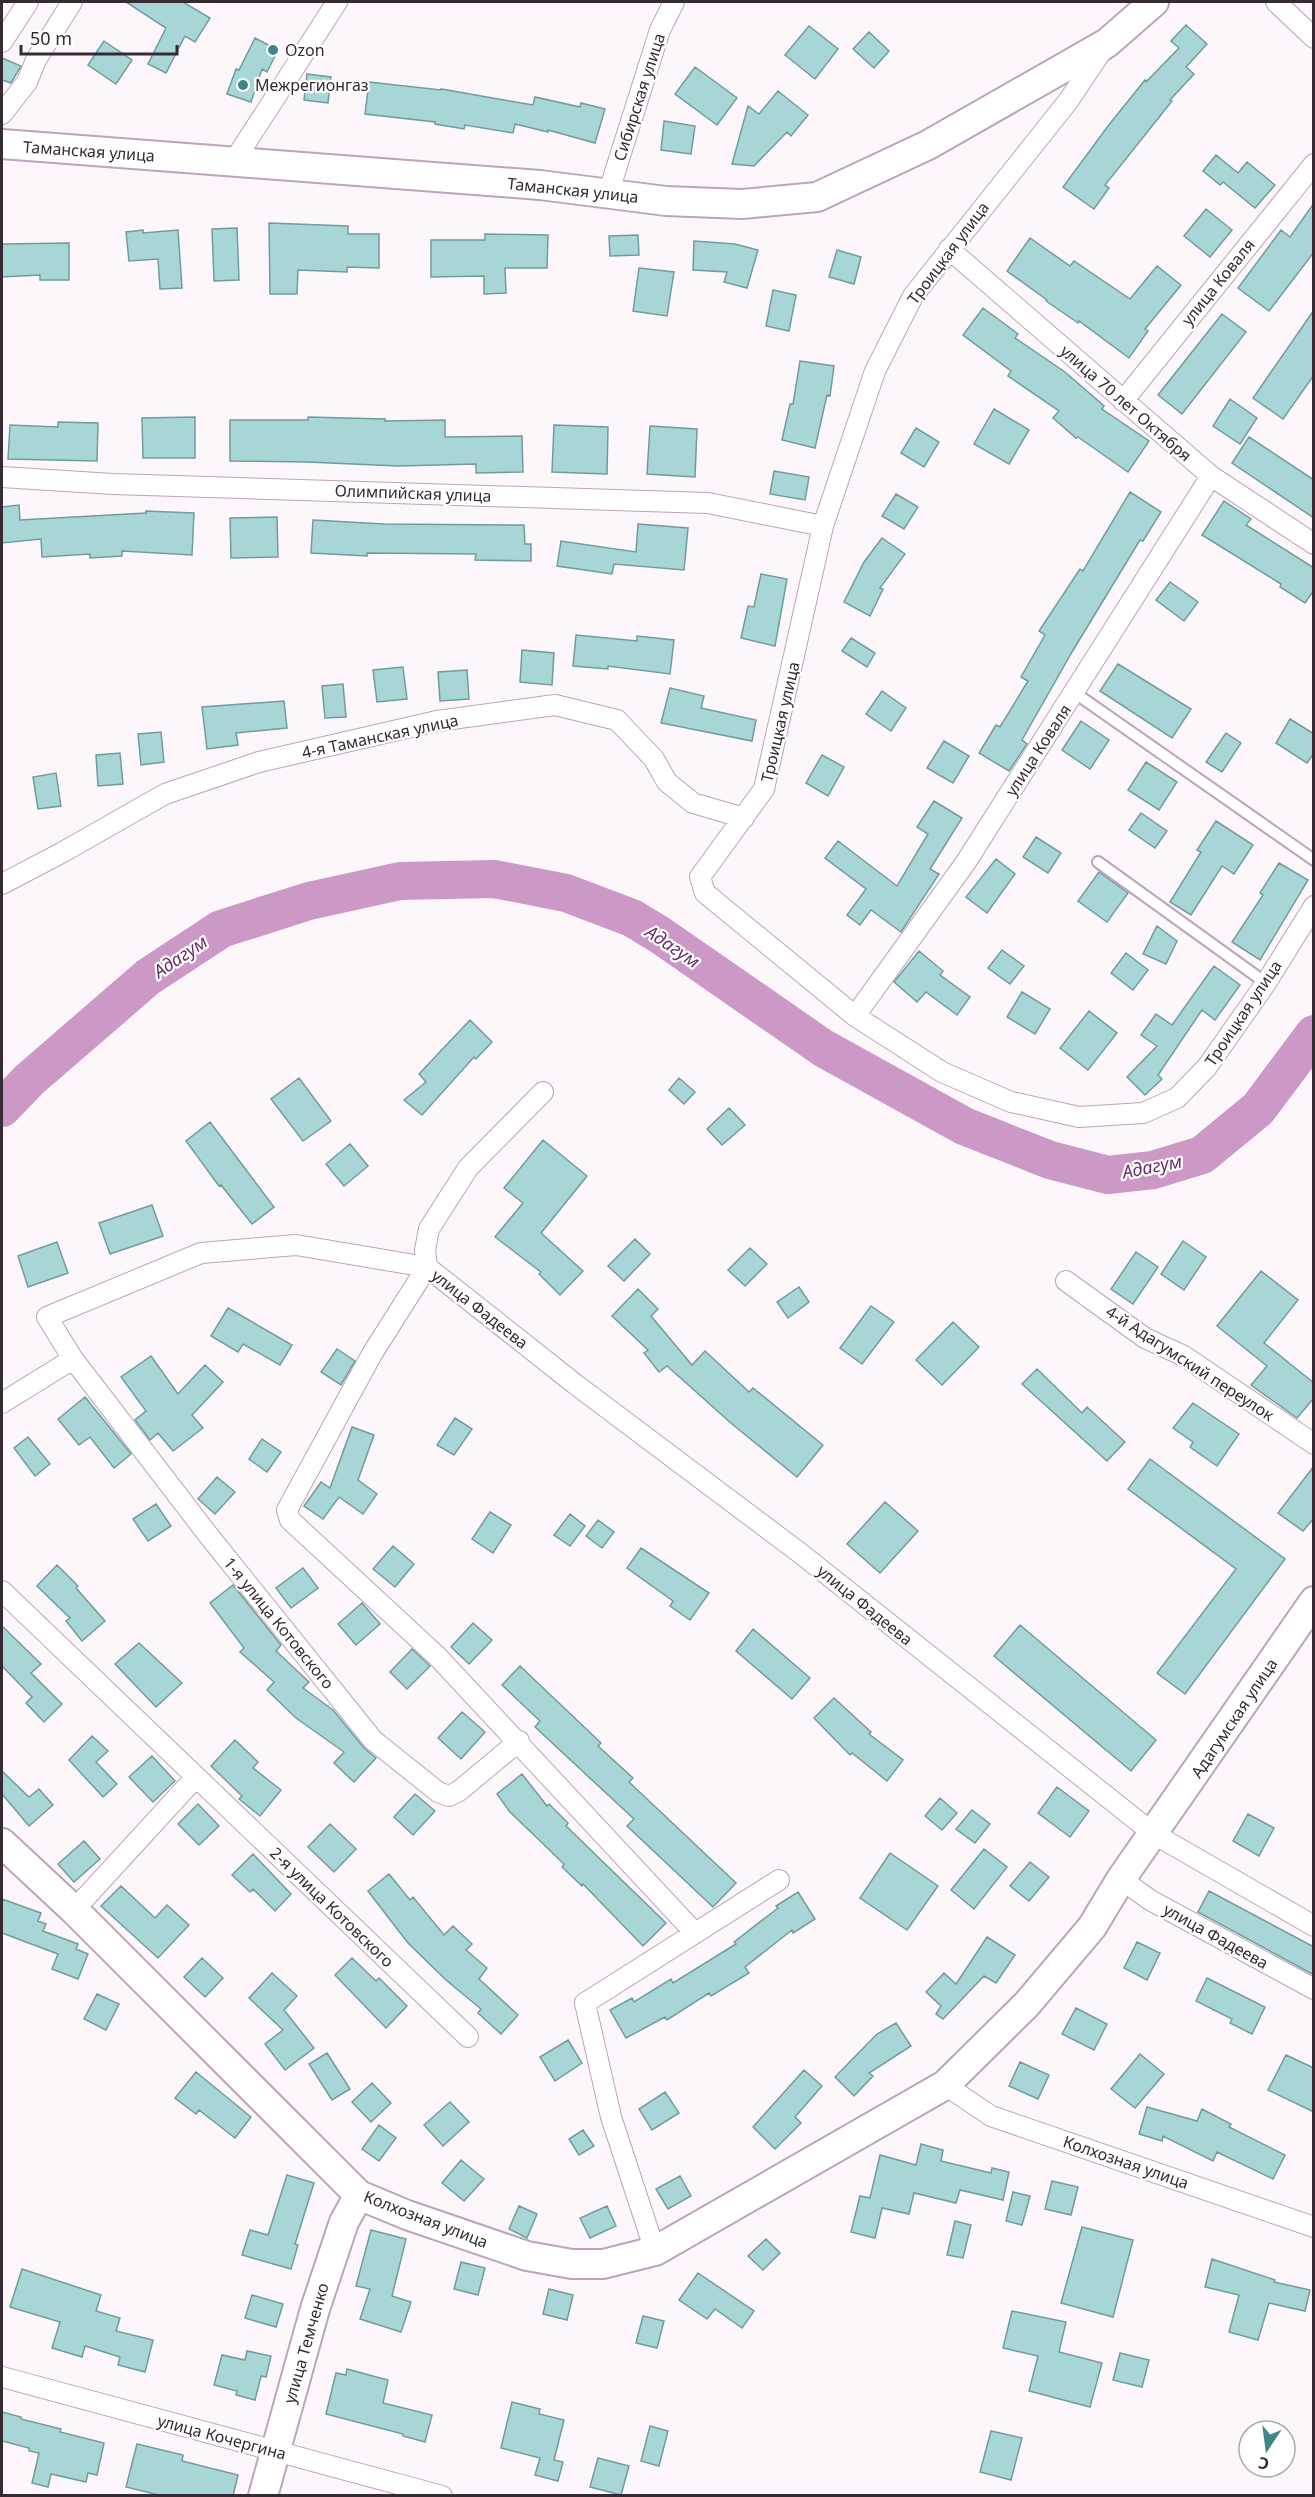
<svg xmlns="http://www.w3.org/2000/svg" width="1315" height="2497" font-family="'Noto Sans',sans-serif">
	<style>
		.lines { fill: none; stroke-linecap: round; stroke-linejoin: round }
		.river { stroke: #cc99c6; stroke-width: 38 }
		.building { fill: #a8d6d7; stroke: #709c9e; stroke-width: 1.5 }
		.lane-casing { stroke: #bfa2bb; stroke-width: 14 }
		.street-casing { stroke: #bfa2bb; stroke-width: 22 }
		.secondary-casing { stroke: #bfa2bb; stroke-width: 32 }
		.lane { stroke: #fff; stroke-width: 10 }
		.street { stroke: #fff; stroke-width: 20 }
		.secondary { stroke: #fff; stroke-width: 28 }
		.poi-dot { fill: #3e8789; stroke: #fff; stroke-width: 2 }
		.labels { text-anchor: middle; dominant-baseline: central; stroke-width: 4.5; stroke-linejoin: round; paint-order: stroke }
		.poi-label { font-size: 16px; fill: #362a34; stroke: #fff; text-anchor: start }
		.street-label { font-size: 16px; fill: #362a34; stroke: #fff }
		.water-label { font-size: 18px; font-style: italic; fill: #6a2d66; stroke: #fff }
	</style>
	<rect width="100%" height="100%" fill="#fdf7fc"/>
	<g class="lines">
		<!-- river -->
		<path class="river" d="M2,1108L29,1080L148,977L221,929L309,901L400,881L494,879L566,893L632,918L660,935L823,1048L964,1126L1050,1160L1108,1175L1153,1170L1202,1155L1258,1109L1314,1034"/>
	</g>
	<!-- building -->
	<path class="building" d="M126,2H183L210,18L195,42L185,36L166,73L148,64L166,28Z
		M1186,25L1207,44L1186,67L1194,74L1170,100L1172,101L1105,185L1109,188L1094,209L1063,187L1108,126L1145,80L1147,81L1179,48L1171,41Z
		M809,26L838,49L815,79L785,55Z
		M869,32L889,51L874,68L853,49Z
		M255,38L278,50L267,72L262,69L251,102L227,94L236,69L239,70Z
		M104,41L132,60L116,84L88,65Z
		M2,58L21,66L11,83L2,80Z
		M695,67L737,98L717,125L675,94Z
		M307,74L331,77L328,103L304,100Z
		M369,82L441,90V89L533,105L535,97L580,107L581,103L605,109L595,143L548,130V132L515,124L513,133L465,125L464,129L435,124V122L365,114Z
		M778,91L808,115L791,136L787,132L754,166L732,164L748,106L759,114Z
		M664,121L695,126L691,154L661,150Z
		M1216,155L1238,173L1247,162L1275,185L1255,208L1223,182L1220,185L1203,171Z
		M1314,203V252L1269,311L1238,288L1281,230L1290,237Z
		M1206,209L1232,230L1210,257L1184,236Z
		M269,223L348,226V234H379V268L347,267V272L298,270L297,294H270Z
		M237,228L239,280L214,281L212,229Z
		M143,230V233L178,230L182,288L160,289L158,259L129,261L126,232Z
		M485,234L548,235L547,268H505L506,293L484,294V276L431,277V240H485Z
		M638,235L639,255L610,256L609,236Z
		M1030,238L1070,266L1074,261L1130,299L1157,266L1181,285L1145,329L1148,331L1129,358L1079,321L1078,323L1046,301L1047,300L1007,271Z
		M694,241L735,244L758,250L747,288L724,282L727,272L693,270Z
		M69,243V280H40V275L2,277V244Z
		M837,250L861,257L854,284L829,277Z
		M639,268L674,272L667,316L633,311Z
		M773,290L796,295L789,331L766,326Z
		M983,308L1018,334L1015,338L1065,372L1104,406L1102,409L1149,441L1128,472L1078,437L1076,438L1053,418L1059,411L1008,376L1011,371L963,335Z
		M1314,310V375L1283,419L1253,398Z
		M1222,314L1246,332L1182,414L1158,395Z
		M800,361L834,366L830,396L827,395L815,448L782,440L790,404H793Z
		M1230,399L1257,418L1240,444L1213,426Z
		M994,409L1029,430L1009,464L974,444Z
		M195,417V458H143L142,418Z
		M308,417L385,419V421L445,420V437L522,436L523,472L476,473V464L398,466L307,462L230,461V420H308Z
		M58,422L98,423L97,461L8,459L10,425L58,427Z
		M554,425L608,427L607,474L552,472Z
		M650,426L697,429L695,477L647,474Z
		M916,428L939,442L924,467L901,453Z
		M1249,437L1314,480V518L1232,463Z
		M774,471L809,477L805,500L770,494Z
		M1130,492L1161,512L1143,541L1140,540L1072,652L1022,740L1027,744L1009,771L979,753L996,725L1000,727L1028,681L1021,677L1045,635L1039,631L1080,569L1083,571Z
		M896,494L918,507L904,529L882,516Z
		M1224,501L1251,519L1246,525L1314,568V590L1305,603L1280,587L1281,584L1202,535Z
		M19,505L20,520L146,513V511L194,513L192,555L122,551V556L90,558V554L42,557L41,539L2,543V507Z
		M277,517L278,557L231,558L230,518Z
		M313,520L384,524L524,525L525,544H531V561L475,560L476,554L367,553V556L311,553Z
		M638,524L688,528L684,570L614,564L612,574L557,566L561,541L636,552Z
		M882,538L905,554L880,588L883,589L870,616L844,602L864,562Z
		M761,574L787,579L775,646L741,638L748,606L754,607Z
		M1170,582L1198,602L1184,621L1156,600Z
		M576,635L637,641V636L674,640L670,674L608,666V669L573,666Z
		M851,638L875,653L867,667L842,651Z
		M522,650L554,653L552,685L520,682Z
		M1118,664L1191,709L1172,738L1100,691Z
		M403,667L407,699L377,702L373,670Z
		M467,670L469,699L440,701L438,672Z
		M343,684L346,717L325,718L322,686Z
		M670,688L704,696L701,708L756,720L752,741L661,723Z
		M882,691L906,708L891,731L866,714Z
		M284,701L287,728L236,733L238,745L207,749L202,707Z
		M1290,719L1314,734V753L1307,763L1276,743Z
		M1081,721L1109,740L1090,769L1062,750Z
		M161,732L164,762L141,765L138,734Z
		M1226,733L1241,743L1222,772L1206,762Z
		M944,741L969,756L953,783L927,768Z
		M120,753L123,784L98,786L96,755Z
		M822,755L844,767L828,796L806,783Z
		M1146,762L1177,782L1159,810L1128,790Z
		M56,773L61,806L38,809L33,777Z
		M934,801L962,818L930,869L939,874L901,932L871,910L860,925L847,915L866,889L825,858L838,841L897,886L928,834L917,827Z
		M1141,813L1167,831L1155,848L1129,830Z
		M1216,821L1253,845L1234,874L1222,866L1191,915L1170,902L1201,852L1197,850Z
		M1036,837L1061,853L1048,873L1023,857Z
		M996,859L1015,874L987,913L966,897Z
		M1279,863L1308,880L1260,960L1232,942L1263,895L1260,893Z
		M1099,872L1128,893L1107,922L1078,901Z
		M1157,926L1177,941L1166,964L1143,954Z
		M1002,950L1024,966L1010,984L988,968Z
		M919,951L943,971L940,975L970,997L957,1015L926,992L917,1002L894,982Z
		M1126,953L1148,970L1133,990L1111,973Z
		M1214,966L1240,985L1215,1020L1202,1010L1158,1075L1162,1079L1145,1095L1127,1077L1157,1046L1141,1035L1156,1014L1172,1025Z
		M1022,992L1050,1009L1035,1034L1007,1017Z
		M1089,1011L1117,1033L1088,1070L1060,1048Z
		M470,1020L492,1042L476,1059L474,1057L422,1115L404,1100L426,1082L419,1074Z
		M299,1078L331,1121L303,1141L271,1099Z
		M679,1078L695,1092L684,1104L669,1090Z
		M729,1108L745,1125L722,1145L707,1129Z
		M210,1122L274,1207L252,1224L221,1185L219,1186L186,1141Z
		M543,1140L587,1176L541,1233L583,1271L560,1295L539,1274L541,1272L495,1237L523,1203L504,1188Z
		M350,1144L368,1166L344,1186L326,1164Z
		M152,1205L163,1236L110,1254L99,1223Z
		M635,1239L650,1254L624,1281L608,1266Z
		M1183,1241L1206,1257L1184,1290L1161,1274Z
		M57,1242L68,1273L28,1287L18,1256Z
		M750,1248L767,1264L745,1286L728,1270Z
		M1136,1252L1158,1267L1133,1304L1111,1289Z
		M1261,1271L1298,1300L1264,1343L1314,1383V1398L1297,1418L1251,1385L1267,1366L1217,1326Z
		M799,1287L809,1302L788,1318L777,1302Z
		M638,1289L658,1309L651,1316L692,1365L705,1351L749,1392L753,1388L823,1445L797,1477L732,1424L667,1366L659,1372L644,1353L648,1350L612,1316Z
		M871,1306L894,1322L862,1364L840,1348Z
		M228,1308L292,1345L280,1365L243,1344L238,1352L211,1336Z
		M953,1322L979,1347L942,1385L916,1360Z
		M337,1349L355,1361L341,1385L321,1372Z
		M151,1356L178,1394L205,1365L223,1382L192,1415L203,1428L173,1451L158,1433L150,1440L135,1420L146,1411L121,1377Z
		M1037,1369L1082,1413L1087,1407L1125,1442L1107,1461L1022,1384Z
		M85,1397L131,1454L114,1468L90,1437L79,1445L58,1419Z
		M1193,1403L1239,1434L1217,1466L1190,1447L1193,1442L1173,1428Z
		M455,1418L472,1429L454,1455L437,1445Z
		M352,1427L374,1435L358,1480L377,1494L363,1514L339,1497L323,1519L304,1506L321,1482L330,1488Z
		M28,1437L50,1464L35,1476L14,1448Z
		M262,1439L281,1452L267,1472L249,1459Z
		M1150,1459L1285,1559L1185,1694L1157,1673L1236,1569L1128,1489Z
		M1314,1466V1518L1303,1531L1278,1513Z
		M217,1477L235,1492L215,1514L198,1499Z
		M885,1502L918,1531L880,1573L847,1544Z
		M156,1504L171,1526L148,1541L133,1519Z
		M490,1512L511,1525L493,1553L472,1539Z
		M570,1514L585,1526L570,1546L554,1535Z
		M598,1520L614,1532L602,1548L586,1536Z
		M393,1546L414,1564L395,1587L373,1569Z
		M641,1548L709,1593L690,1620L670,1606L673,1601L627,1568Z
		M57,1565L78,1586L76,1588L105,1621L82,1641L66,1621L70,1618L37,1586Z
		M303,1568L318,1588L291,1608L276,1588Z
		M233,1585L281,1645L276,1651L309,1682L303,1688L333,1710L364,1748L376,1758L354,1782L334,1763L344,1752L296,1718L267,1690L274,1682L240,1652L244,1648L210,1603Z
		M362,1603L380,1624L356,1645L338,1624Z
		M473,1623L492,1640L469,1664L451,1647Z
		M1020,1625L1156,1740L1131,1771L994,1656Z
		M2,1626L41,1664L31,1673L62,1704L44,1722L26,1703L32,1697L2,1666Z
		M753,1629L810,1678L792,1699L736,1651Z
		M139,1643L182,1683L156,1707L115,1664Z
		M412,1649L430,1666L407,1689L390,1672Z
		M520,1666L601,1743L598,1746L633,1778L629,1782L736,1883L713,1907L627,1826L634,1819L535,1727L540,1721L502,1685Z
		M834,1698L871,1732L869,1734L903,1760L887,1781L852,1753L850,1755L814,1718Z
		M462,1712L485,1732L461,1759L438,1738Z
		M92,1736L108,1751L96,1762L117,1784L103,1797L69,1760Z
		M235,1740L258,1762L253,1768L281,1790L260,1816L239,1799L242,1796L211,1766Z
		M152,1756L175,1781L153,1802L129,1777Z
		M2,1771L29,1797L39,1789L53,1805L29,1826L2,1794Z
		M522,1774L547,1806L549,1804L568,1823L566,1826L666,1923L643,1946L583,1884L582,1886L562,1867L564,1864L510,1812L497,1794Z
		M1057,1787L1089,1811L1070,1837L1038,1813Z
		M415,1794L435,1811L413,1835L394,1817Z
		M940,1798L957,1813L942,1830L925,1816Z
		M198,1804L219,1826L199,1845L178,1824Z
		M972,1810L990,1824L975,1843L956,1829Z
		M1248,1814L1274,1828L1259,1856L1233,1841Z
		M330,1824L356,1849L334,1872L308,1847Z
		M84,1841L100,1859L74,1882L58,1864Z
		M984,1849L1007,1867L974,1909L951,1890Z
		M890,1853L938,1886L907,1930L860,1898Z
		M253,1854L291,1894L275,1911L253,1889L250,1892L232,1875Z
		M1030,1862L1049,1877L1029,1901L1010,1886Z
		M389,1874L410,1900L413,1897L444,1935L453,1926L472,1944L466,1950L487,1968L479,1979L518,2015L501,2034L478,2013L481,2009L446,1980L408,1943L368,1891Z
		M121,1886L155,1918L167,1905L189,1925L158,1958L101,1906Z
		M1209,1891L1314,1947V1975L1198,1912Z
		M798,1892L815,1919L793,1933L792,1930L745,1967L749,1973L711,1996L709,1993L667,2020L665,2017L626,2038L610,2010L632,1998L634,2002L671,1979L673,1983L736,1944L734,1942L778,1908L776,1906Z
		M2,1899L41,1913L38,1921L46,1924L43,1931L78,1944L76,1949L88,1954L78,1979L52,1969L58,1954L2,1933Z
		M987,1937L1015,1955L996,1983L984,1976L943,2019L936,2014L941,2006L926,1992L944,1973L956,1984Z
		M1137,1942L1160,1953L1147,1980L1124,1968Z
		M202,1958L223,1978L205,1997L184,1977Z
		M352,1958L376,1981L379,1978L407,2006L386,2028L335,1975Z
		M272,1973L297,1996L284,2010L314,2048L285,2070L265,2044L283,2030L249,1998Z
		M1207,1978L1265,2007L1252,2034L1230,2023L1232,2019L1196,2001Z
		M97,1994L119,2004L106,2030L84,2019Z
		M1076,2008L1107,2024L1094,2050L1062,2034Z
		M896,2023L911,2046L869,2073L873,2076L854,2096L835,2077L877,2034Z
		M568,2040L582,2063L555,2081L540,2057Z
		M327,2053L350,2089L332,2100L309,2064Z
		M1140,2054L1164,2074L1135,2108L1111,2089Z
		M1286,2055L1314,2068V2112L1268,2090Z
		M1020,2062L1049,2075L1038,2099L1009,2086Z
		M804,2070L822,2086L795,2117L801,2123L775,2149L753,2127Z
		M196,2072L251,2117L235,2138L199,2110L196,2114L175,2098Z
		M372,2083L391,2103L371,2122L352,2102Z
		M665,2092L679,2113L652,2130L639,2109Z
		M450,2102L469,2122L443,2146L424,2125Z
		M1147,2107L1197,2121L1202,2109L1231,2124L1229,2127L1285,2155L1273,2179L1217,2152L1213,2161L1163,2136L1162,2141L1139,2134Z
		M379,2125L396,2138L379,2161L362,2149Z
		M583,2130L594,2146L579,2155L569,2139Z
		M921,2144L943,2150L941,2161L991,2173L992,2168L1009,2172L1003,2200L960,2190L956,2203L914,2193L909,2214L882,2208L875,2238L851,2232L860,2196L870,2198L880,2155L916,2165Z
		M461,2160L484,2179L464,2201L442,2183Z
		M287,2175L314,2183L295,2244L298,2245L291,2269L242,2255L250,2230L268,2235Z
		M680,2176L691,2196L668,2209L656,2189Z
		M1052,2181L1078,2187L1071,2215L1045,2209Z
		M1013,2192L1030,2196L1022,2225L1006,2221Z
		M519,2206L537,2214L527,2238L509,2229Z
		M607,2206L616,2226L590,2238L580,2218Z
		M955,2221L971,2225L963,2258L947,2255Z
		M1082,2227L1133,2240L1113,2317L1061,2303Z
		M371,2230L406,2239L392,2296L411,2302L401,2332L360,2319L370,2289L356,2286Z
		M766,2239L780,2253L763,2270L748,2256Z
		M1212,2259L1275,2280L1274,2282L1310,2290L1305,2311L1269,2303L1258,2340L1229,2332L1239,2295L1205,2287Z
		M461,2262L485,2268L478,2295L454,2289Z
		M22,2269L101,2295L96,2311L120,2318L116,2331L153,2340L145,2372L118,2365L120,2357L85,2346L82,2357L52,2348L60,2322L10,2307Z
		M698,2273L754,2311L742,2328L715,2309L707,2319L679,2300Z
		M549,2289L573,2295L567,2320L543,2314Z
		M252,2295L283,2304L276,2327L245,2318Z
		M1012,2311L1066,2322L1059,2352L1102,2363L1090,2407L1029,2391L1038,2356L1003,2348Z
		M643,2316L664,2321L657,2348L636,2343Z
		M247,2351L271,2356L266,2377L261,2376L255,2400L236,2395L237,2391L214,2385L222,2355L245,2360Z
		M1120,2353L1149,2360L1142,2387L1113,2380Z
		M347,2369L388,2380L383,2403L432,2415L425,2442L403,2436V2434L326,2414L336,2373L346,2375Z
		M512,2402L540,2409L539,2414L564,2420L554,2460L563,2462L558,2481L535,2475L540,2458L501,2448Z
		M2,2412L21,2417V2419L61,2429L60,2432L104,2443L97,2475L88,2473L86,2482L51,2474L48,2487L32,2483L39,2453L29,2451V2448L2,2441Z
		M650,2426L668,2431L659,2466L641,2461Z
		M991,2431L1022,2438L1011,2480L980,2472Z
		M137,2444L183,2455L182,2461L238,2475L233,2496H163L126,2487Z
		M598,2458L629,2466L621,2495L590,2487Z"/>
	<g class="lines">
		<!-- lane casing -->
		<g class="lane-casing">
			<path id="lane" d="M1075,693L1314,860
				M1098,862L1266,983"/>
		</g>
		<!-- street casing -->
		<g class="street-casing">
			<path id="street" d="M1276,2L1314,38
				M2,42L28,2
				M1103,49L1069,100L913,296L875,371L823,526L764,789L700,877L705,893L855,1016L942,1072L1011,1102L1079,1117L1143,1113L1177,1098L1207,1067L1266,983L1314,906
				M2,114L27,82L36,60L72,2
				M234,161L337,2
				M608,194L660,30L674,2
				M949,249L1211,476L1314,544
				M1123,401L1314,164
				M2,477L113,484L708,503L823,526
				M2,884L63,852L165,794L259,762L437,721L555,705L617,720L654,759L667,782L693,803L744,818
				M855,1016L966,862L1211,476
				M543,1092L468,1168L429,1229L425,1250L427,1267L372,1354L287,1510L290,1520L437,1656L695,1933
				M1066,1281L1145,1338L1184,1356L1314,1444
				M2,1403L73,1359
				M2,1591L468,2037
				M519,1741L459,1791L449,1796L438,1792L373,1740L209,1536L73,1359L47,1317L201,1253L296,1245L427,1267L575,1384L800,1553L1154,1834L1314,1926
				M1121,1879L1150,1900L1314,1989
				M74,1910L196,1777
				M945,2085L991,2116L1314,2227
				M655,2251L611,2117L585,2003L779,1880
				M2,2377L442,2496"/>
		</g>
		<!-- secondary casing -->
		<g class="secondary-casing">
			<path id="secondary" d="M2,144L540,185L666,201L742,204L817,197L928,145L1107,43L1154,2
				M2,1843L74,1910L359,2195L407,2215L527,2256L572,2264H603L655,2251L945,2085L1027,2004L1092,1927L1121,1879L1314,1601
				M263,2496L315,2309L344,2222L359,2195"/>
		</g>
		<!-- lane -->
		<use href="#lane" class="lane"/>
		<!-- street -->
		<use href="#street" class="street"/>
		<!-- secondary -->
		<use href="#secondary" class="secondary"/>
	</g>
	<!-- markers -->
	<g class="poi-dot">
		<circle cx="273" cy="50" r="6"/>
		<circle cx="243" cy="85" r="6"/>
	</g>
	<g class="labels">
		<!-- poi labels -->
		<g class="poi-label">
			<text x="285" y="50">Ozon</text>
			<text x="255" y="85">Межрегионгаз</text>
		</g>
		<!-- street labels -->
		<g class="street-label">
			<text transform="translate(639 97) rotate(-72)">Сибирская улица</text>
			<text transform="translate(89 151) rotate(4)">Таманская улица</text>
			<text transform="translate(573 190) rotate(6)">Таманская улица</text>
			<text transform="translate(948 253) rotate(-53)">Троицкая улица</text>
			<text transform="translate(1218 282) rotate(-51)">улица Коваля</text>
			<text transform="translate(1126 403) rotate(41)">улица 70 лет Октября</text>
			<text transform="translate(413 493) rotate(2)">Олимпийская улица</text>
			<text transform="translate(780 722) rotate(-77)">Троицкая улица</text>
			<text transform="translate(380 736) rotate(-12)">4-я Таманская улица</text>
			<text transform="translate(1038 750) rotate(-57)">улица Коваля</text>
			<text transform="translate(1243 1013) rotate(-56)">Троицкая улица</text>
			<text transform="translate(480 1309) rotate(38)">улица Фадеева</text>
			<text transform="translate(1190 1363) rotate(33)">4-й Адагумский переулок</text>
			<text transform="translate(865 1605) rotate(39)">улица Фадеева</text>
			<text transform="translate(279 1623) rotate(51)">1-я улица Котовского</text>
			<text transform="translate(1234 1718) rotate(-56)">Адагумская улица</text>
			<text transform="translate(332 1907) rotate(44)">2-я улица Котовского</text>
			<text transform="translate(1216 1936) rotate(29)">улица Фадеева</text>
			<text transform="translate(1126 2162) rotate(19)">Колхозная улица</text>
			<text transform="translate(426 2219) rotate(21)">Колхозная улица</text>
			<text transform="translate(306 2343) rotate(-74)">улица Темченко</text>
			<text transform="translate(222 2437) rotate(15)">улица Кочергина</text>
		</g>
		<!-- water labels -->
		<g class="water-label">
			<text transform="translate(673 946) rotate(34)">Адагум</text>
			<text transform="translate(180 956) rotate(-34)">Адагум</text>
			<text transform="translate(1152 1166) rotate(-11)">Адагум</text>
		</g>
	</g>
	<!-- border -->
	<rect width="1315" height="2497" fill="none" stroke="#362a34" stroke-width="6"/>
	<!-- north arrow -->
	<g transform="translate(1267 2449) rotate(193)"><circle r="28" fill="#ffffff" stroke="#afaaae" stroke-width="1.5"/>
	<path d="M0-4.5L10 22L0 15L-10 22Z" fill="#3e8789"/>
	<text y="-9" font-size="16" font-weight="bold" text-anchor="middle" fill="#362a34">С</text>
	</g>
	<!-- scale -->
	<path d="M21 45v9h156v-9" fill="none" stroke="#362a34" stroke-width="3"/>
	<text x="30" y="45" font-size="18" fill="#362a34" stroke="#ffffff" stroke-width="4.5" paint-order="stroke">50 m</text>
</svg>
